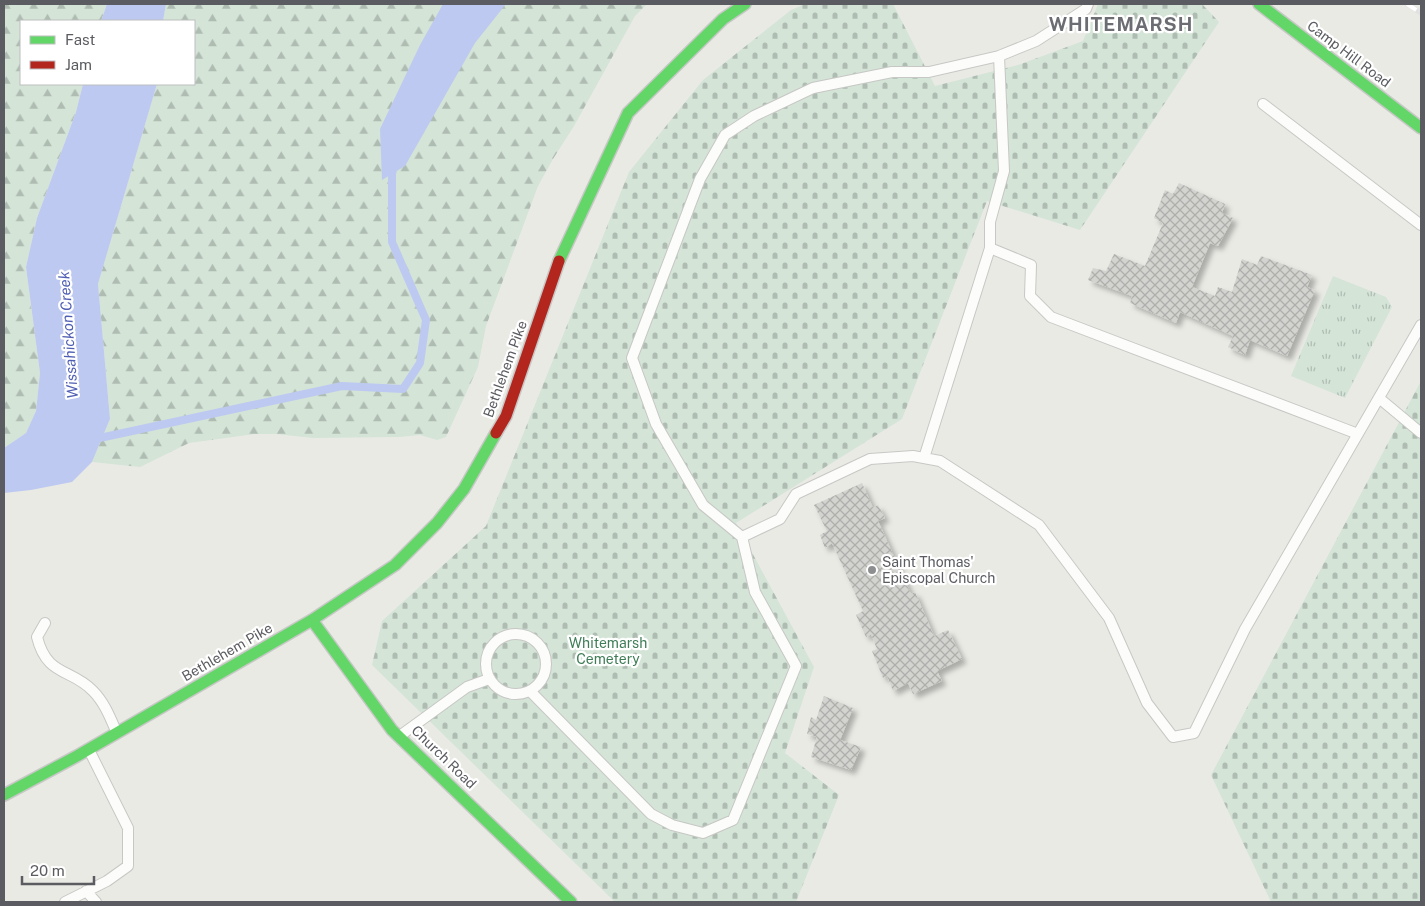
<svg xmlns="http://www.w3.org/2000/svg" width="1425" height="906" font-family="'Public Sans',sans-serif">
	<style>
		.forest { fill: url(#forest-firs) }
		.cemetery { fill: url(#cemetery-stones) }
		.park { fill: url(#park-tufts) }
		.water { fill: #bdc9f0 }
		.lines { fill: none; stroke-linecap: round; stroke-linejoin: round }
		.stream { stroke: #bdc9f0; stroke-width: 8 }
		.building { fill: url(#building-cross-hatch); filter: url(#shadow) }
		.lane-casing { stroke: #c7c7c5; stroke-width: 12 }
		.fast-casing { stroke: #c7c7c6; stroke-width: 14 }
		.jam-casing { stroke: #c7c7c6; stroke-width: 14 }
		.lane { stroke: #fcfcfb; stroke-width: 10 }
		.fast { stroke: #63d668; stroke-width: 11 }
		.jam { stroke: #b3261e; stroke-width: 11 }
		.rail-casing { stroke: #e2e2e2; stroke-width: 5.5 }
		.rail { stroke: #fff; stroke-width: 4; stroke-dasharray: 11; stroke-linecap: butt }
		.poi-dot { fill: #8d8e8f; stroke: #fff; stroke-width: 2 }
		.labels { text-anchor: middle; dominant-baseline: central; stroke-width: 4.5; stroke-linejoin: round; paint-order: stroke }
		.street-label { font-size: 14px; fill: #5b5c61; stroke: #fff }
		.poi-label { font-size: 14px; fill: #5b5c61; stroke: #fff; text-anchor: start }
		.park-label { font-size: 14px; fill: #3e7d56; stroke: #fff }
		.water-label { font-size: 15px; font-style: italic; fill: #505fb4; stroke: #fff }
		.district-label { font-size: 19px; font-weight: bold; letter-spacing: 1px; fill: #6c6d73; stroke: #fff }
	</style>
	<defs>
		<pattern id="forest-firs" width="22" height="20" patternUnits="userSpaceOnUse" patternTransform="scale(1.25)"><rect width="22" height="20" fill="#d4e4d7"/><path d="M5 1l3.5 6h-7zM16 11l3.5 6h-7z" fill="#afbcb2"/></pattern>
		<pattern id="cemetery-stones" width="16" height="16" patternUnits="userSpaceOnUse" patternTransform="scale(1.25)"><rect width="16" height="16" fill="#d4e4d7"/><path d="M2 7V4a2 2 0 0 1 4 0v3zM10 15v-3a2 2 0 0 1 4 0v3z" fill="#afbcb2"/></pattern>
		<pattern id="park-tufts" width="24" height="20" patternUnits="userSpaceOnUse" patternTransform="scale(1.25)"><rect width="24" height="20" fill="#d4e4d7"/><path d="M3 7l-1-3M5 7V3M7 7l1-3M15 17l-1-3M17 17v-4M19 17l1-3" fill="none" stroke="#afbcb2"/></pattern>
		<pattern id="building-cross-hatch" width="8" height="8" patternUnits="userSpaceOnUse" patternTransform="scale(1.25)"><rect width="8" height="8" fill="#d3d3d0"/><path d="M0 0l8 8M0 8l8-8" fill="none" stroke="#aeaeac"/></pattern>
		<filter id="shadow"><feDropShadow dx="4.5" dy="4.5" stdDeviation="2.5" flood-color="#0004"/></filter>
	</defs>
	<rect width="100%" height="100%" fill="#eaeae5"/>
	<!-- forest -->
	<path class="forest" d="M4,4H107L101,21H21V84H83L76,112L37,218L26,267L40,373L36,411L26,433L4,448Z
		M166,4H647L635,16L574,126L553,159L538,186L486,326L478,367L446,437L437,440L420,435L399,437L313,438L276,434H255L189,443L140,467L92,462L110,419L98,284L157,84H194V21H163Z"/>
	<!-- cemetery -->
	<path class="cemetery" d="M805,4H893L935,86L1018,65L1083,41L1098,4H1202L1219,22L1080,230L987,201L902,419L736,523L814,667L785,753L839,795L796,902H615L372,665L382,621L486,526L629,172L703,80L791,10Z
		M1421,381V902H1271L1211,775Z"/>
	<!-- park -->
	<path class="park" d="M1333,276L1386,297L1392,307L1345,398L1291,376Z"/>
	<!-- water -->
	<path class="water" d="M107,4H166L163,21H101Z
		M443,4H506L475,43L405,166L382,180L380,129L420,45Z
		M83,84H157L98,284L110,419L92,462L72,482L31,490L4,493V448L26,433L36,411L40,373L26,267L37,218L76,112Z"/>
	<g class="lines">
		<!-- stream -->
		<path class="stream" d="M95,439L342,386L403,389L420,363L426,320L392,242V174L394,165"/>
	</g>
	<!-- building -->
	<path class="building" d="M1179,183L1225,204L1222,213L1233,218L1218,246L1210,243L1192,287L1215,296L1218,287L1232,292L1242,259L1257,265L1261,256L1312,275L1307,287L1315,290L1287,356L1250,340L1245,355L1228,347L1233,336L1180,312L1176,323L1130,303L1132,296L1088,280L1093,268L1106,271L1114,254L1145,266L1163,223L1154,218L1165,190L1173,194Z
		M862,483L873,508L878,505L885,518L878,521L911,594L915,592L934,636L948,630L962,659L937,671L942,681L913,694L908,683L893,691L887,676L883,678L872,651L877,649L871,634L866,637L856,615L863,611L832,543L825,548L820,535L827,531L814,505Z
		M824,696L853,708L840,740L861,747L851,770L811,757L817,737L807,734L811,717L816,720Z"/>
	<g class="lines">
		<!-- lane casing -->
		<g class="lane-casing">
			<path id="lane" d="M1088,4L1086,9L1036,41L999,56L929,72H892L813,88L754,116L725,135L700,179L632,358L656,424L703,505L742,537L780,519L796,494L870,459L913,456L940,461L1039,525L1109,618L1147,703L1173,737L1194,733L1245,629L1421,325
				M999,56L1004,171L990,222V248L1031,265L1030,296L1051,317L1358,434
				M1263,104L1421,225
				M1379,398L1421,433
				M924,458L990,248
				M45,623L37,637C47,677 71,668 93,691C104,702 110,717 116,731
				M486 664a30 30 0 1 1 60 0a30 30 0 1 1-60 0Z
				M530,691L651,814L672,825L703,833L733,820L796,666L755,592L742,537
				M401,735L467,687L489,679
				M86,891L96,902
				M65,902L107,881L128,866V828L89,750"/>
		</g>
		<!-- fast casing -->
		<g class="fast-casing">
			<path id="fast" d="M1259,4L1421,128
				M559,261L628,113L723,19L745,4
				M312,620L392,730L571,902
				M4,795L77,756L312,620L395,565L437,523L464,489L496,433"/>
		</g>
		<!-- jam casing -->
		<g class="jam-casing">
			<path id="jam" d="M496,433L506,416L559,261"/>
		</g>
		<!-- lane -->
		<use href="#lane" class="lane"/>
		<!-- fast -->
		<use href="#fast" class="fast"/>
		<!-- jam -->
		<use href="#jam" class="jam"/>
		<!-- rail casing -->
		<g class="rail-casing">
			<path id="rail" d="M1407,4L1421,13"/>
		</g>
		<!-- rail -->
		<use href="#rail" class="rail"/>
	</g>
	<!-- markers -->
	<circle class="poi-dot" cx="872" cy="570" r="5"/>
	<g class="labels">
		<!-- street labels -->
		<g class="street-label">
			<text transform="translate(1349 54) rotate(37)">Camp Hill Road</text>
			<text transform="translate(505 369) rotate(-70)">Bethlehem Pike</text>
			<text transform="translate(227 652) rotate(-30)">Bethlehem Pike</text>
			<text transform="translate(444 757) rotate(44)">Church Road</text>
		</g>
		<!-- poi labels -->
		<g class="poi-label">
			<text x="882" y="562">Saint Thomas'<tspan x="882" dy="16">Episcopal Church</tspan></text>
		</g>
		<!-- park labels -->
		<g class="park-label">
			<text x="608" y="643">Whitemarsh<tspan x="608" dy="16">Cemetery</tspan></text>
		</g>
		<!-- water labels -->
		<g class="water-label">
			<text transform="translate(68 335) rotate(-94)">Wissahickon Creek</text>
		</g>
		<!-- district labels -->
		<g class="district-label">
			<text x="1121" y="24">WHITEMARSH</text>
		</g>
	</g>
	<!-- border -->
	<rect width="1425" height="906" fill="none" stroke="#5b5c61" stroke-width="10"/>
	<!-- legend -->
	<rect x="20" y="20" width="175" height="65" fill="#ffffff" stroke="#bdbec0"/>
	<rect x="30" y="36" width="25" height="8" fill="#63d668" stroke="#bdbec0"/>
	<text x="65" y="45" font-size="15" fill="#5b5c61">Fast</text>
	<rect x="30" y="61" width="25" height="8" fill="#b3261e" stroke="#bdbec0"/>
	<text x="65" y="70" font-size="15" fill="#5b5c61">Jam</text>
	<!-- scale -->
	<path d="M22 876v8h72v-8" fill="none" stroke="#5b5c61" stroke-width="2.5"/>
	<text x="30" y="876" font-size="15" fill="#5b5c61" stroke="#ffffff" stroke-width="4" paint-order="stroke">20 m</text>
</svg>
